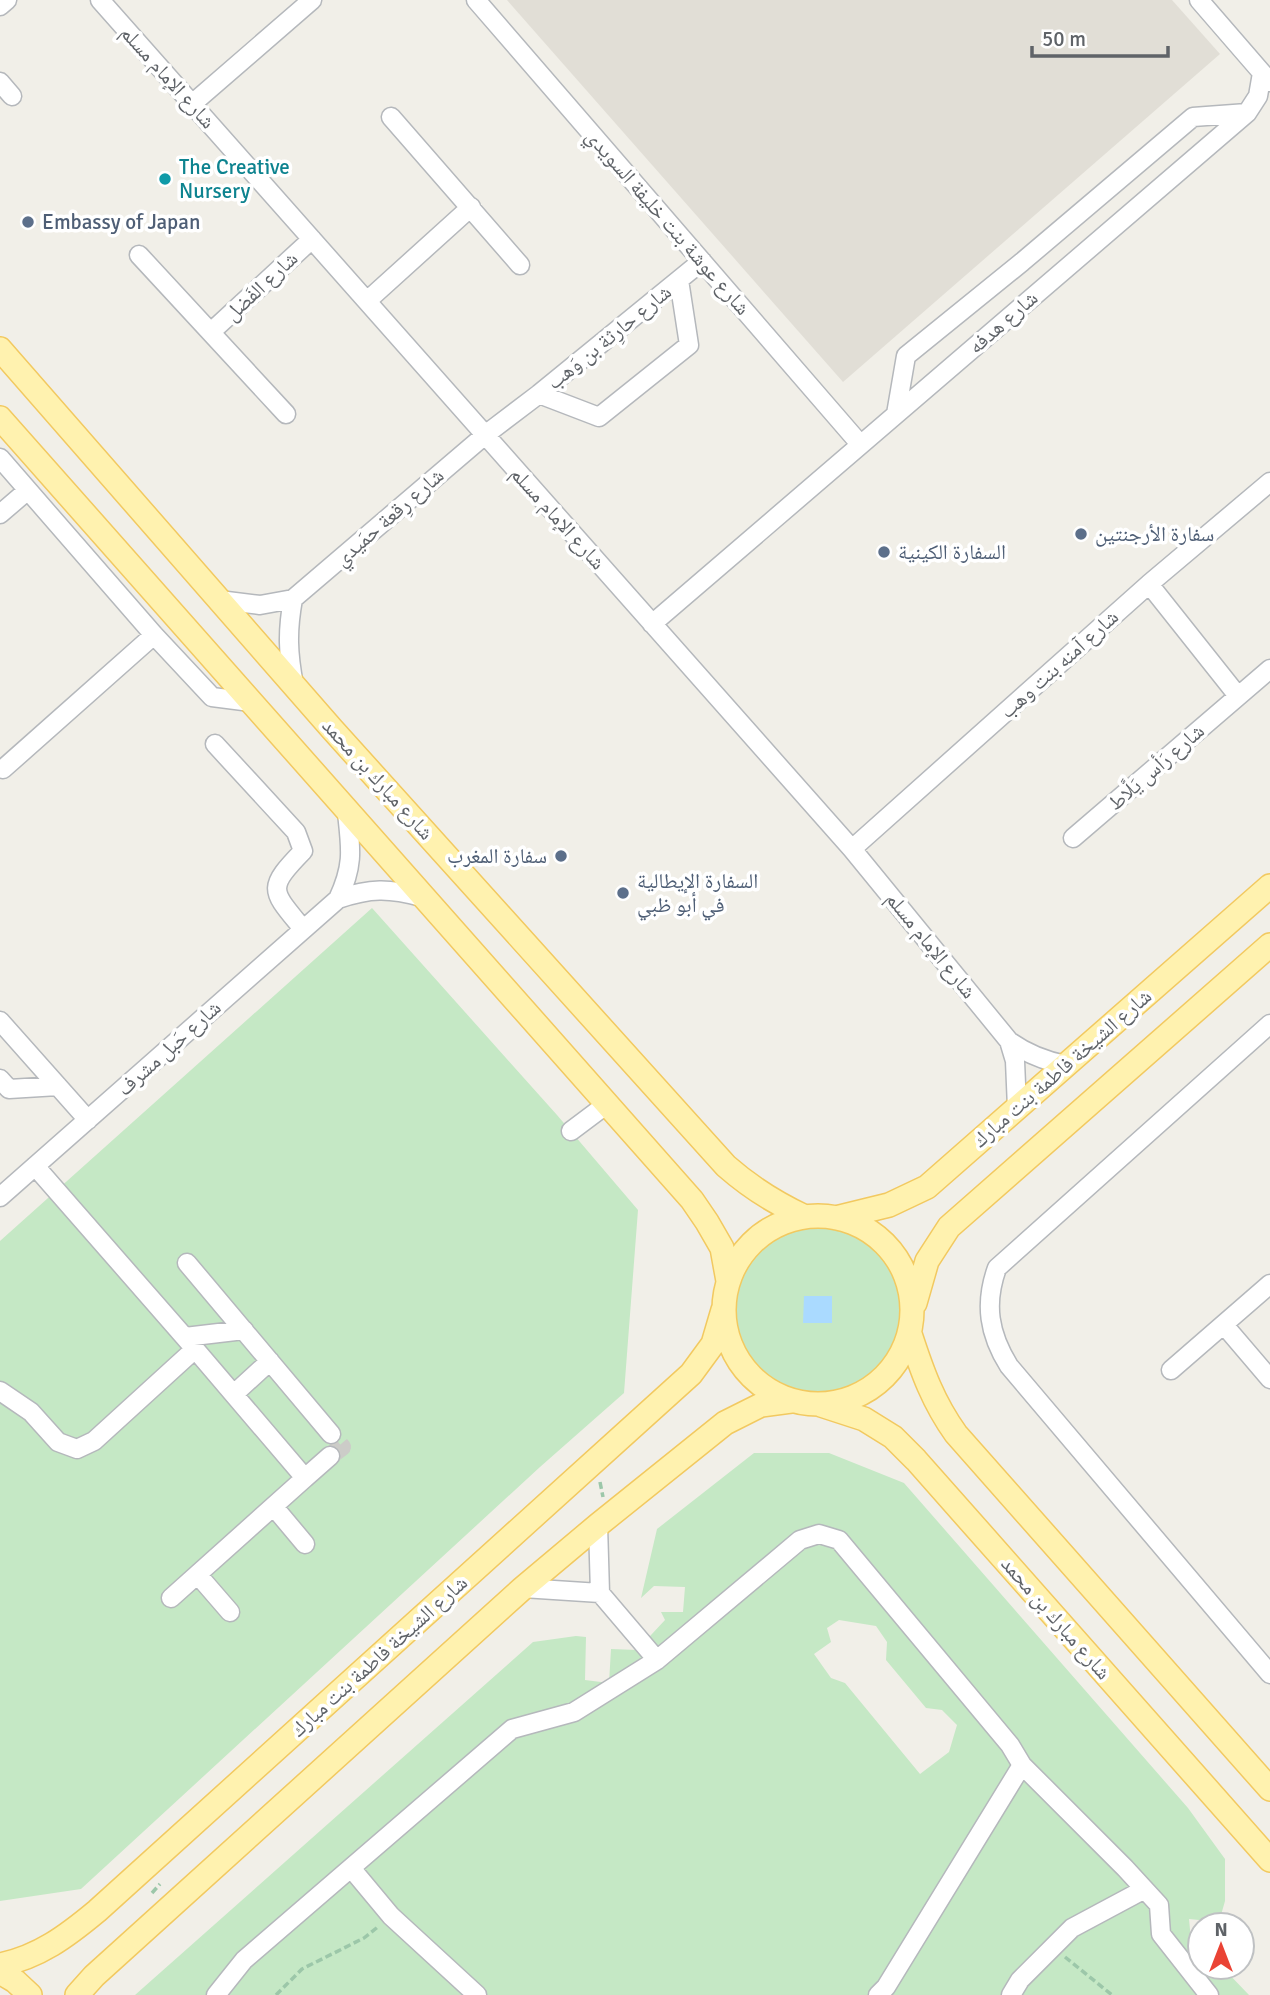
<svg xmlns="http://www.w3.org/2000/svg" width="1270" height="1995" font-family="Signika,'Noto Naskh Arabic',sans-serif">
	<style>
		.education { fill: #e1ded6 }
		.green { fill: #c5e8c5; fill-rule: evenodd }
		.water { fill: #aadaff }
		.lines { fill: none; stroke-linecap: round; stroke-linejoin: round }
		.minor-tunnel { stroke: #ccccc8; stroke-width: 18; stroke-dasharray: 18 9; stroke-linecap: butt }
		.minor-casing { stroke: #b5b8bc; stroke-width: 21 }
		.major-casing { stroke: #f2c960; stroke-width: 26 }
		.path { stroke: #9cc7a9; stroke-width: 3.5; stroke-dasharray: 7 3.5; stroke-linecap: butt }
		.minor { stroke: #fff; stroke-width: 18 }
		.major { stroke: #fff2af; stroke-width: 23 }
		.culture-dot { fill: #0f9aa8; stroke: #fff; stroke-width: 2.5 }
		.service-dot { fill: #5c6f8a; stroke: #fff; stroke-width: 2.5 }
		.labels { text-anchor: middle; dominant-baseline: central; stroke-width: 7; stroke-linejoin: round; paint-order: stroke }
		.street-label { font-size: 21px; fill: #5f6368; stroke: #fff }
		.culture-label { font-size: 21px; fill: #0d838f; stroke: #fff; text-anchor: start }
		.service-label { font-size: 21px; fill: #4e5e75; stroke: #fff; text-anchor: start }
	</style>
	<rect width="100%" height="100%" fill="#f1efe8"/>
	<!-- education -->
	<path class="education" d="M507,0H1172L1220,54L843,382Z"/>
	<!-- green -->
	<path class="green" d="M372,908L557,1115L638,1210L624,1393L540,1467L81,1889L0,1901V1241Z
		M736 1310a82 82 0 1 1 164 0a82 82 0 1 1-164 0Z
		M754,1453H829L904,1483L1188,1808L1225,1859V1901L1219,1922L1189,1919L1191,1940L1200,1942V1967H1227L1225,1970L1249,1995H135L533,1642L576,1636L586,1637L585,1680L609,1683L611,1649L637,1650L665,1620L661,1612H683L685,1587L654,1586L641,1598L657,1529ZM839,1620L876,1626L887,1642L886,1660L926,1708L942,1710L957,1725L949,1752L920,1774L845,1683L831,1678L814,1654L831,1642L827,1628Z"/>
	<!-- water -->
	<path class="water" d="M804,1296H832V1323H803Z"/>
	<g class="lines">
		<!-- minor-tunnel -->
		<path class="minor-tunnel" d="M330,1456L342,1447L331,1434"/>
		<!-- minor casing -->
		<g class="minor-casing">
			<path id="minor" d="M100,0L852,849L1009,1041C1027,1054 1045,1061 1066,1065
				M476,0L860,444
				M1199,0L1270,82
				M0,6L7,0
				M0,82L12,96
				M192,104L312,0
				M391,117L520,265
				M139,255L286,414
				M367,301L471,207
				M211,332L312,239
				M539,394L599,417L689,345L679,280
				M896,414L906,356L1022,262L1193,117L1247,113
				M0,458L154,635L212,697L251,702
				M0,514L28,490
				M1149,584L1238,696
				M293,599C287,632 288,653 294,685
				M219,600L260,605L293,599L485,435L539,394L702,261
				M652,624L1247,113L1258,96L1262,73
				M215,744L296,832L303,851C266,889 271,890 303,929
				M3,769L154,635
				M1073,838L1270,669
				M852,849L1149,584L1270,482
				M338,899C354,865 351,849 347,813
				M0,1021L88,1120
				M1270,1024L997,1268C984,1304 989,1334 1009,1366L1270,1674
				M1009,1041L1015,1061L1017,1108
				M0,1079L9,1089L58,1086
				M571,1131L607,1104
				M0,1197L338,899C370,888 389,888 422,897
				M187,1263L331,1434
				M1224,1325L1270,1379
				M185,1337L244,1330
				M1171,1370L1270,1284
				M0,1391L31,1412L58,1442L77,1449L94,1441L195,1349L35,1166
				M234,1394L270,1361
				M305,1478L330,1456
				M274,1507L305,1544
				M598,1525L600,1593L657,1660
				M198,1575L230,1612
				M523,1588L600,1593
				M171,1598L305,1478L195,1349
				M351,1868L391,1916L477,1995
				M216,1995L244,1960L512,1729L574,1712L657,1660L800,1540L819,1534L839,1540L1010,1745L1022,1765L1125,1868L1159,1905L1161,1934L1209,1995
				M878,1995L886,1987L1022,1765
				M1011,1995L1020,1980L1072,1928L1143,1890"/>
		</g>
		<!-- major casing -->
		<g class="major-casing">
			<path id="major" d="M0,349L332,729L726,1166C751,1188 775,1203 805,1217
				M0,418L692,1200L707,1222L722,1248L728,1281
				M724 1310a94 94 0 1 1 188 0a94 94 0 1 1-188 0Z
				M836,1218L889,1205L927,1187L1270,886
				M915,1303L927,1261L949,1227L1270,945
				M910,1334C922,1371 933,1402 956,1434L1270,1789
				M821,1405L864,1419L893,1437L916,1460L1270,1860
				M0,1965C39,1957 67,1936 97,1911L691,1374L713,1344L723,1310
				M0,1972L15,1981L30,1995
				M77,1995L94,1976L523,1588L598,1525L725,1423L761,1405L791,1401"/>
		</g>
		<!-- path -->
		<path class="path" d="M600,1482L603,1497
			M152,1893L160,1884
			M1065,1957L1112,1995
			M276,1995L302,1969L364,1938L379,1926"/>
		<!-- minor -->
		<use href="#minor" class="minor"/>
		<!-- major -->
		<use href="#major" class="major"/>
	</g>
	<!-- markers -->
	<circle class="culture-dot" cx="165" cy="179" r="7"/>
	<g class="service-dot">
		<circle cx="28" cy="222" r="7"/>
		<circle cx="1081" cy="534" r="7"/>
		<circle cx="884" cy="552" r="7"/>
		<circle cx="561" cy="856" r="7"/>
		<circle cx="623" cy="893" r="7"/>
	</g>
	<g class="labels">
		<!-- street labels -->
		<g class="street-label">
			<text transform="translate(168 77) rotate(48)">شارع الإمام مسلم</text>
			<text transform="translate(668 222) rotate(49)">شارع عوشة بنت خليفة السويدي</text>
			<text transform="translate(261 286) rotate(-43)">شارع الفَضل</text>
			<text transform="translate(1003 322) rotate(-41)">شارع هدفه</text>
			<text transform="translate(609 337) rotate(-39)">شارع حارِثة بن وَهب</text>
			<text transform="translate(389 517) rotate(-41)">شارع رِقعة حمَيدي</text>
			<text transform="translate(558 518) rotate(48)">شارع الإمام مسلم</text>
			<text transform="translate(1059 664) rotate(-42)">شارع آمنه بنت وهب</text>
			<text transform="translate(1156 767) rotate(-41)">شارع رَأس يَلَّاط</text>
			<text transform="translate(378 779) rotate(48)">شارع مبارك بن محمد</text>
			<text transform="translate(931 945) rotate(51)">شارع الإمام مسلم</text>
			<text transform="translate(169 1048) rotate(-42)">شارع حَبل مشرف</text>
			<text transform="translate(1062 1068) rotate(-41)">شارع الشيخة فاطمة بنت مبارك</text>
			<text transform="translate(1056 1618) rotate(49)">شارع مبارك بن محمد</text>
			<text transform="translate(379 1656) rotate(-42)">شارع الشيخة فاطمة بنت مبارك</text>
		</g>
		<!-- culture labels -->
		<g class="culture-label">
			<text x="179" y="167">The Creative<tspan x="179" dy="24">Nursery</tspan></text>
		</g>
		<!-- service labels -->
		<g class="service-label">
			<text x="42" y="222">Embassy of Japan</text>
			<text x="1095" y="534">سفارة الأرجنتين</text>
			<text x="898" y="552">السفارة الكينية</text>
			<text x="547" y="856" text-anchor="end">سفارة المغرب</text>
			<text x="637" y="881">السفارة الإيطالية<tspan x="637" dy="24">في أبو ظبي</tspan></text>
		</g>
	</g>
	<!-- north arrow -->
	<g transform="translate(1221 1946)"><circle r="33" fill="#ffffff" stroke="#bfc1c3" stroke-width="2"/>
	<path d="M0-5L12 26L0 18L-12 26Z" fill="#ea4335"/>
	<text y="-10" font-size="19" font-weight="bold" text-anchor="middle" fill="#5f6368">N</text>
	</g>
	<!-- scale -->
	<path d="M1032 46v10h136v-10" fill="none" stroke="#5f6368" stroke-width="3.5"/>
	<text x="1042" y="46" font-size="21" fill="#5f6368" stroke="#ffffff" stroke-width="5" paint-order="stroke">50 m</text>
</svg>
